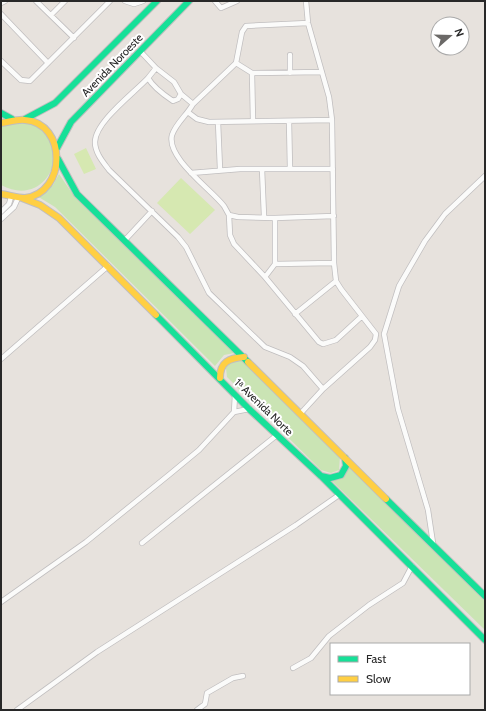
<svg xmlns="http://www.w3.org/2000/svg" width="486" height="711" font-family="Cabin,sans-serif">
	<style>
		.green { fill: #cae4b4 }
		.pitch { fill: #d6e8b1 }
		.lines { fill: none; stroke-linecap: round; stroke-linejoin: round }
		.street-casing { stroke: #c0bebf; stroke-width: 6 }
		.fast-casing { stroke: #c0bebf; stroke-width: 8 }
		.slow-casing { stroke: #c0bebf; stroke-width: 8 }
		.street { stroke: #fbfbfa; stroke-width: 4.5 }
		.fast { stroke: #16e098; stroke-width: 6 }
		.slow { stroke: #ffcf43; stroke-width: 6 }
		.labels { text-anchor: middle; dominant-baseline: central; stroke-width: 4; stroke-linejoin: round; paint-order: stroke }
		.street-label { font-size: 11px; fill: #282828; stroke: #fff }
	</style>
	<rect width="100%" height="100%" fill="#e7e2dd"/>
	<!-- green -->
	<path class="green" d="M27,122C78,140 49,211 1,185V127L6,124Z
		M59,174L72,193L234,353L224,355L215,366L55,207L37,196L53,185Z
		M235,359L243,361L340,456L339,470L331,473L321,470L227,377L226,368L230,362Z
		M350,467L485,600V630L330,479L344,474Z"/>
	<!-- pitch -->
	<path class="pitch" d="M86,148L96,169L84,174L74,154Z
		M181,178L215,210L190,234L157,203Z"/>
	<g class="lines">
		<!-- street casing -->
		<g class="street-casing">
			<path id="street" d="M36,1L74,38
				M125,1L134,4L143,1
				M215,1L221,8L237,1
				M1,3L5,1
				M1,14L48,63
				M51,15L65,1
				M308,23L246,26L242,32L236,63L193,104C187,115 176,123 172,135C166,158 211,189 224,206L229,215L230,235L234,244L265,277L319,342L323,344L336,340L361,317
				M140,51L156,68
				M290,55V73
				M1,61L21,80L30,81L110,1
				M236,63L252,73L322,72
				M156,68L174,82L181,94L178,99L173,101C164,95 153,87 148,78Z
				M252,73L253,121
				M148,78C134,93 95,122 95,142C95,153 103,162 109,170L178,237L186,247L209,293L265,347L290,357L303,366L323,389
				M181,94L193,104
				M189,113L197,119L209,122L332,120
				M289,121L290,169
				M218,122L220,169
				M262,169L264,216
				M191,173L240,169H333
				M1,212L9,204L11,197
				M229,215L238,217L275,218L334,216
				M1,219L14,207L18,198
				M125,240L152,211
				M275,264V218
				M265,277L275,264L334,263
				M295,314L336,281
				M1,359L108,266
				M234,412L235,395
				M301,413L323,389L370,347L375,340L376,334L341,289L336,281L334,263L332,120L329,97L308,23L306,1
				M142,543L277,435
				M433,543L428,510L398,409L384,334L399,286L425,241L445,214L485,176
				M1,602L86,542L170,474L199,450L234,412L249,409
				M293,668L311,658L329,636L369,605L403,583L412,566
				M17,710L97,652L296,525L339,495
				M197,710L205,704L207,693L233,678L243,676"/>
		</g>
		<!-- fast casing -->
		<g class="fast-casing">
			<path id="fast" d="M1,113L12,119
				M25,119L55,103L157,1
				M57,148L71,122L189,1
				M58,159L77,194L248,362
				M156,315L249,409L321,476L485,640
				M321,476L330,478L341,475L346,466L345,458
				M386,499L485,596"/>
		</g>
		<!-- slow casing -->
		<g class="slow-casing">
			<path id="slow" d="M1,123C9,122 18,119 25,120C67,123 67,193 25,198C18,198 8,195 1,194
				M22,198L40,205L59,218L156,315
				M248,362L386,499
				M220,378C220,362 229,358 244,357"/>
		</g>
		<!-- street -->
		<use href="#street" class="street"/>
		<!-- fast -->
		<use href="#fast" class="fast"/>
		<!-- slow -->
		<use href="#slow" class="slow"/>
	</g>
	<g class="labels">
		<!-- street labels -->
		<g class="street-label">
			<text transform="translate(112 65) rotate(-46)">Avenida Noroeste</text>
			<text transform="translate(264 407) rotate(44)">1ᵃ Avenida Norte</text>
		</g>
	</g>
	<!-- border -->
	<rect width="486" height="711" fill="none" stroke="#282828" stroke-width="4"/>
	<!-- legend -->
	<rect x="330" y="643" width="140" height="52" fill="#ffffff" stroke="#a9a9a9"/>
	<rect x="338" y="656" width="20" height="6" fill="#16e098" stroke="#a9a9a9"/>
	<text x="366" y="663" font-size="12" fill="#282828">Fast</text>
	<rect x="338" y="676" width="20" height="6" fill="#ffcf43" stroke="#a9a9a9"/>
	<text x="366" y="683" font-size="12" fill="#282828">Slow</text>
	<!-- north arrow -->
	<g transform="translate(450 36) rotate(70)"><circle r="19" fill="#ffffff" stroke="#a9a9a9"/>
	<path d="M0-3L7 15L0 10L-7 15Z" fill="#6b6967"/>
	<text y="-6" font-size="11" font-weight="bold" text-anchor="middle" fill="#282828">N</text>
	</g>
</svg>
